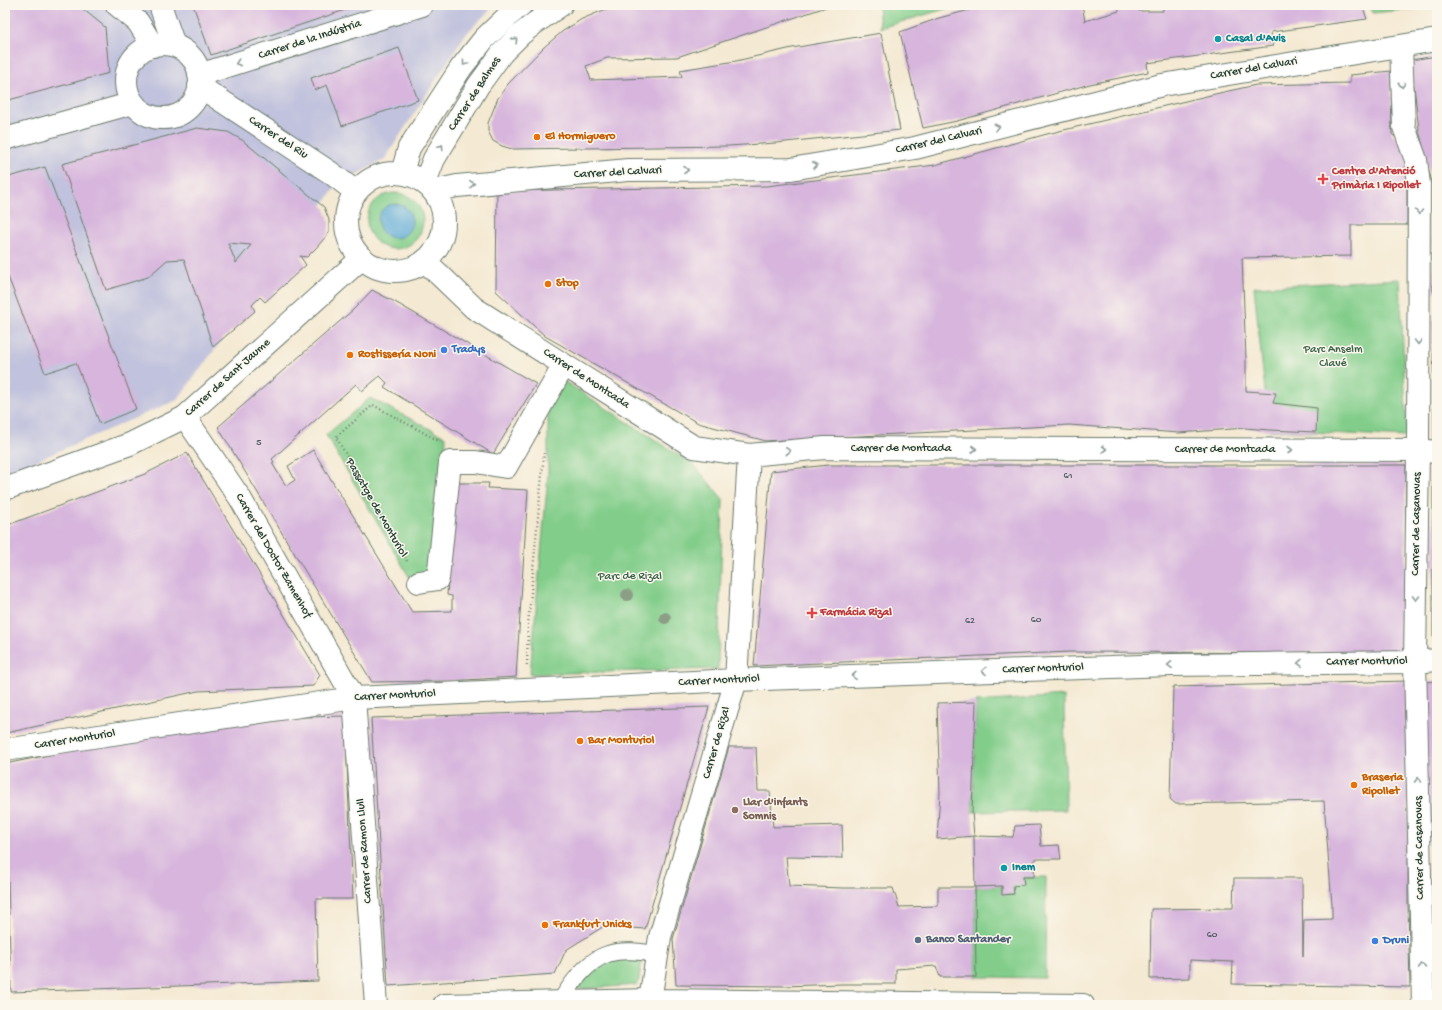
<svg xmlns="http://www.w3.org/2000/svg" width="1442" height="1010" font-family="'Gochi Hand',sans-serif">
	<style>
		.industrial { fill: #c1c2dd }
		.green { fill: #82cd8a; stroke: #50855f }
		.water { fill: #5daad6; stroke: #3e7485 }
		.building { fill: #d7b5dd; fill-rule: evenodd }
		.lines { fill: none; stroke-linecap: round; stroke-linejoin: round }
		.service-casing { stroke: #6a796b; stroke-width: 18 }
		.pedestrian-casing { stroke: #6a796b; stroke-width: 24 }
		.minor-casing { stroke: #6a796b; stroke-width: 24 }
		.tertiary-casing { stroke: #6a796b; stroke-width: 24 }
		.path { stroke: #6a796b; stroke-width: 2.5; stroke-dasharray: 1 3; stroke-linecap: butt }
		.service { stroke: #fff; stroke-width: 16 }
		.pedestrian { stroke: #fff; stroke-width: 22 }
		.minor { stroke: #fff; stroke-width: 22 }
		.tertiary { stroke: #fff; stroke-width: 22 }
		.tree { fill: #8d9e87 }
		.oneway { stroke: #8f9e9a }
		.culture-dot { fill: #0f9aa8; stroke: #fbf7ec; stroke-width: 1.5 }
		.food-dot { fill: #e8710a; stroke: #fbf7ec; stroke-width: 1.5 }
		.health-dot { fill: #e0444e; stroke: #fbf7ec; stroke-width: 1.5 }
		.shop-dot { fill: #3f7fe0; stroke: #fbf7ec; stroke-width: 1.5 }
		.education-dot { fill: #8d6e63; stroke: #fbf7ec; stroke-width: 1.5 }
		.service-dot { fill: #5c6f8a; stroke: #fbf7ec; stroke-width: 1.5 }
		.labels { text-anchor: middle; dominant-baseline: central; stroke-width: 3; stroke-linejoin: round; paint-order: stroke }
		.number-label { font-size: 10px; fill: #4d5b5e }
		.culture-label { font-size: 12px; font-weight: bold; fill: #0d838f; stroke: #fbf7ec; text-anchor: start }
		.street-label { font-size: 12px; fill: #1f3d34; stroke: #fbf7ec }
		.food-label { font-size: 12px; font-weight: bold; fill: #c56008; stroke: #fbf7ec; text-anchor: start }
		.health-label { font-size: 12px; font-weight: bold; fill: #be3a42; stroke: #fbf7ec; text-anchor: start }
		.shop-label { font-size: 12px; font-weight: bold; fill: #366cbe; stroke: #fbf7ec; text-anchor: start }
		.park-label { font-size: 12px; fill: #38614a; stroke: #fbf7ec }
		.education-label { font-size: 12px; font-weight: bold; fill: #785e54; stroke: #fbf7ec; text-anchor: start }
		.service-label { font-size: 12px; font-weight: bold; fill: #4e5e75; stroke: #fbf7ec; text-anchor: start }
	</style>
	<rect width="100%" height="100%" fill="#fbf7ec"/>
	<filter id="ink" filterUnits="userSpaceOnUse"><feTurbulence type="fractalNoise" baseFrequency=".025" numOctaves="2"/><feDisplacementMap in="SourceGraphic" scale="8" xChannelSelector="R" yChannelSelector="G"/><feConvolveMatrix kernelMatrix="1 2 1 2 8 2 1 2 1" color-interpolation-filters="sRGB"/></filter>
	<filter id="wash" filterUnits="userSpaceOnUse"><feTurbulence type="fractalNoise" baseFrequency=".012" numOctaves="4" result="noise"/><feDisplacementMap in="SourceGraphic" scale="16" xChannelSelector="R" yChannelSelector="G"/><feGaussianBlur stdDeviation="0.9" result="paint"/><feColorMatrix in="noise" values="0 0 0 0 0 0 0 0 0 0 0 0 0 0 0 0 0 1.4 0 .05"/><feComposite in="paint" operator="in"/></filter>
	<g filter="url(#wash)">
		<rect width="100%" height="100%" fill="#f4e9d2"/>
		<!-- industrial -->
		<path class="industrial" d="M5,5H495L465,35L384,160L338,184L177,400L5,474Z"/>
		<!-- green -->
		<path class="green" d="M878,5H959L880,28Z
			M1369,5H1432L1431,7L1373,13Z
			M367 221a28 28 0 1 1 56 0a28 28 0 1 1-56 0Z
			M1400,279L1407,437L1269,430L1254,287Z
			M562,380L693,464L723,499L718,669L530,674L548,476V403Z
			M370,398L446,437L440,575L411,580L326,435Z
			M1064,696L1066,810L972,812L976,702Z
			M1023,877H1046L1045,978L976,977L975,887L1002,886V895L1014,894L1013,886L1023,885Z
			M623,959L642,960L638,985L577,989L586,975L608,960Z"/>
		<!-- water -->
		<path class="water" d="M378 221a17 17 0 1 1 34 0a17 17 0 1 1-34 0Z"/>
		<g id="blocks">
			<!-- building -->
			<path class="building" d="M5,5H78L105,27L109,73L5,101Z
				M193,5H360L211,55Z
				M616,5H832L677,57L607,58L586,66L591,80L682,77L680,70L736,61L792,48L881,33L900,130L776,143L728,146L512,149L502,146L493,141L488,131V123L498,98L508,84L544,47L563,31L582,19Z
				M988,5H1082L1085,21L1119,11V5H1139V11H1163V5H1354V6L1362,5L1367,19L1271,32L1273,46L1147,63L1148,72L1090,84L957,121L923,128L900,32L939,18Z
				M399,48L418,100L342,126L327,85L315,90L311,78Z
				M1437,56V292L1433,291V187L1419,130L1411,60Z
				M1391,71L1392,134L1402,144L1407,154V225H1351V256L1242,258L1246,359V391L1276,393L1273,403L1317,408L1316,432L1269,430L1245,428L1179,433L1069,425L766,441L698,423L545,336L496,291L497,191L767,186L935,165L1047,134L1215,94L1256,85L1350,83V75Z
				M197,128L228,132L242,140L324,207L329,220V233L316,248L307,257L300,256L306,265L265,302L260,297L252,305L255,311L213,347L184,259L167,260L148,277L106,290L62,164ZM228,243L251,245L236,263Z
				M45,167L136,409L100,424L76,363L45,373L5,269V178Z
				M372,290L395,302L536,384L493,454L384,387L387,383L380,376L362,391L356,384L272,459L274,462L272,463L286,486L295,480L288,466L313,450L412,612L452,611V596L447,595L455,483H489L488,488L528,490L516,677L448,681L372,682L218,427L354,309Z
				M1433,322L1437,323V440H1434Z
				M187,453L320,675L313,686L198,691L6,733L5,685V526L145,474Z
				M829,465H1406L1405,653L1070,652L754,666L771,471Z
				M1433,467L1437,468V637H1433Z
				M1409,681L1408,906L1410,987L1232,984L1233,962L1190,960V978L1150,979L1151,909L1233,908L1234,878H1302L1303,957L1304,920L1332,919V905L1324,801L1176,804L1170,799L1173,687Z
				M1437,681V982H1433L1424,682Z
				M976,702L972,812L974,836L1013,837L1015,826L1039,825L1041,846L1059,845L1061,859H1035L1034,877H1023L1024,885L1013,886L1014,894L1002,895V886L975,887L974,836L937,839L940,793L937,703Z
				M709,707L645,929L604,926L566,950L555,974L388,986L371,718Z
				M345,716L353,899H316L318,981L11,992L5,764L157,733L266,718Z
				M729,747H756L758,791H770L773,827L842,825L843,858L786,857L789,886L843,888H893L899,907L938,906V887H975L976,977H940L936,966L896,969V984H842L784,986L676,985L673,939Z"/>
		</g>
	</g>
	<g filter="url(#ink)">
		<use href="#blocks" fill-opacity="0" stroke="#6a796b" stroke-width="1"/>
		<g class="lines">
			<!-- service casing -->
			<g class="service-casing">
				<path id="service" d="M560,1002C570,985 588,960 608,954C623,949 642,952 657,954"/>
			</g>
			<!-- pedestrian casing -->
			<g class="pedestrian-casing">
				<path id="pedestrian" d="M419,582L438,579L450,462H476L506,467L564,365"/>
			</g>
			<!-- minor casing -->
			<g class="minor-casing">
				<path id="minor" d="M117,5L138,22L153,46
					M160,5L174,45
					M126 81a37 37 0 1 1 74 0a37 37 0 1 1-74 0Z
					M1401,46L1404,127L1416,160L1419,184L1418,450L1415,662L1423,1005
					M199,75L422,5
					M199,86L331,173L356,192
					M5,139L133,103
					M434,191L457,186L628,170L791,169L915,148L1162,85L1331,57L1437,40
					M425,261L474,308L694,447L749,455L825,448L1418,450L1437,452
					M185,417L240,498L354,698L376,1005
					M5,750L354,698L736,680L1170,665L1415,662L1437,660
					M650,1000L660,937L736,680L749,455
					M444,1005L650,1000L1083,1005"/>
			</g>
			<!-- tertiary casing -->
			<g class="tertiary-casing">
				<path id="tertiary" d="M402,173L409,148L461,68L484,39L507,17L521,5
					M346 222a49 49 0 1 1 98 0a49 49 0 1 1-98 0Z
					M425,182L434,159L478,86L502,53L520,35L535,23L561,5
					M5,489L130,444L185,417L362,258"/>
			</g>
			<!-- path -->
			<path class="path" d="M407,561L336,437L373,405L439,441
				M527,665L528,625L544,453"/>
			<!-- service -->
			<use href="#service" class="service"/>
			<!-- pedestrian -->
			<use href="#pedestrian" class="pedestrian"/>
			<!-- minor -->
			<use href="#minor" class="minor"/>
			<!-- tertiary -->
			<use href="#tertiary" class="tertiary"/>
		</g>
		<!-- trees -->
		<g class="tree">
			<circle cx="627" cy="595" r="6"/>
			<circle cx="665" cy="618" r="6"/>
		</g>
		<!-- one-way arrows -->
		<defs><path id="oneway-chevron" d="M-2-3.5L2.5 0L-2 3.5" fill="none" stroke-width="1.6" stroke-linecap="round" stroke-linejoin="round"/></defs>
		<g class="oneway">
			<use href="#oneway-chevron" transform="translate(515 40) rotate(-46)"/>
			<use href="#oneway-chevron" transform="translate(238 63) rotate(162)"/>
			<use href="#oneway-chevron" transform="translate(465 63) rotate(128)"/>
			<use href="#oneway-chevron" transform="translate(1402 85) rotate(87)"/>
			<use href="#oneway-chevron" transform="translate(997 127) rotate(-14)"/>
			<use href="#oneway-chevron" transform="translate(441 147) rotate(-58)"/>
			<use href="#oneway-chevron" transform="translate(815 165) rotate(-10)"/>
			<use href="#oneway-chevron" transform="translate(686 170)"/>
			<use href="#oneway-chevron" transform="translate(472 184) rotate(-5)"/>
			<use href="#oneway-chevron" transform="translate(1419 212) rotate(90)"/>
			<use href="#oneway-chevron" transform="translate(1418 342) rotate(90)"/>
			<use href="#oneway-chevron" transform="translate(974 449)"/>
			<use href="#oneway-chevron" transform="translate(1104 449)"/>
			<use href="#oneway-chevron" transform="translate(1290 450)"/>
			<use href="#oneway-chevron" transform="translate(788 451) rotate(-4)"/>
			<use href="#oneway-chevron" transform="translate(1416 598) rotate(91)"/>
			<use href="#oneway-chevron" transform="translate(1300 663) rotate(179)"/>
			<use href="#oneway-chevron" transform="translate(1170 665) rotate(179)"/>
			<use href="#oneway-chevron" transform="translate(984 671) rotate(178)"/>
			<use href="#oneway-chevron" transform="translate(854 676) rotate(178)"/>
			<use href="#oneway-chevron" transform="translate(1418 780) rotate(-91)"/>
			<use href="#oneway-chevron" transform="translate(1422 966) rotate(-91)"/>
		</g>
	</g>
	<!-- markers -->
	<g class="culture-dot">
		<circle cx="1218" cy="39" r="4"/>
		<circle cx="1004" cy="868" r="4"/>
	</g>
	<g class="food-dot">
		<circle cx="537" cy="137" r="4"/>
		<circle cx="548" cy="284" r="4"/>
		<circle cx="350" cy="355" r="4"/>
		<circle cx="580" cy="741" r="4"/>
		<circle cx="1354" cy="785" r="4"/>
		<circle cx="545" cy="925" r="4"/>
	</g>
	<g class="health-dot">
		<path d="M1321 173h4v4h4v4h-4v4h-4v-4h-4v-4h4z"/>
		<path d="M810 607h4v4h4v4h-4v4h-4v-4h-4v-4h4z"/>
	</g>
	<g class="shop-dot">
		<circle cx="444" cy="350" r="4"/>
		<circle cx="1375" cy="941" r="4"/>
	</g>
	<circle class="education-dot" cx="735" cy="810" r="4"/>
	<circle class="service-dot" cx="918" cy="940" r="4"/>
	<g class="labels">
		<!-- number labels -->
		<g class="number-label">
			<text x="259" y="443">5</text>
			<text x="1068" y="476">61</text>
			<text x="1036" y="620">60</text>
			<text x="970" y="621">62</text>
			<text x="1212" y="935">60</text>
		</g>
		<!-- culture labels -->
		<g class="culture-label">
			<text x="1226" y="39">Casal d'Avis</text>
			<text x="1012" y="868">Inem</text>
		</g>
		<!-- street labels -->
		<g class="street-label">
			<text transform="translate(310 40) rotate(-18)">Carrer de la Indústria</text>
			<text transform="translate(1254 69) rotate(-10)">Carrer del Calvari</text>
			<text transform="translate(475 94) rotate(-57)">Carrer de Balmes</text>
			<text transform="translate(278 138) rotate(33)">Carrer del Riu</text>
			<text transform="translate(939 141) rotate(-13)">Carrer del Calvari</text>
			<text transform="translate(618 173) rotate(-3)">Carrer del Calvari</text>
			<text transform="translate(228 378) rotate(-42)">Carrer de Sant Jaume</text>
			<text transform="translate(586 379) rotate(33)">Carrer de Montcada</text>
			<text x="901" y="449">Carrer de Montcada</text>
			<text x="1225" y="450">Carrer de Montcada</text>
			<text transform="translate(376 508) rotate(60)">Passatge de Monturiol</text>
			<text transform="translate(1417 524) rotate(-89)">Carrer de Casanovas</text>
			<text transform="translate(273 556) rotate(60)">Carrer del Doctor Zamenhof</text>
			<text transform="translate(1367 662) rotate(-1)">Carrer Monturiol</text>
			<text transform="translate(1043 669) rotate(-2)">Carrer Monturiol</text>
			<text transform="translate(719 681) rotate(-3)">Carrer Monturiol</text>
			<text transform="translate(395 696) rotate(-3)">Carrer Monturiol</text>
			<text transform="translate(75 740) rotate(-9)">Carrer Monturiol</text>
			<text transform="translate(717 743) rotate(-74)">Carrer de Rizal</text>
			<text transform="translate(1420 848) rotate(-91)">Carrer de Casanovas</text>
			<text transform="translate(365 851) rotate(-94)">Carrer de Ramon Llull</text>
		</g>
		<!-- food labels -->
		<g class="food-label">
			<text x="545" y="137">El Hormiguero</text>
			<text x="556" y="284">Stop</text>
			<text x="358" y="355">Rostissería Noni</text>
			<text x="588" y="741">Bar Monturiol</text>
			<text x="1362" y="778">Braseria<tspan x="1362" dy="14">Ripollet</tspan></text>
			<text x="553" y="925">Frankfurt Unicks</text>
		</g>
		<!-- health labels -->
		<g class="health-label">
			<text x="1332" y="172">Centre d'Atenció<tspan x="1332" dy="14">Primària I Ripollet</tspan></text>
			<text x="820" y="613">Farmácia Rizal</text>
		</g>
		<!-- shop labels -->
		<g class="shop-label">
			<text x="452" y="350">Tradys</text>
			<text x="1383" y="941">Druni</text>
		</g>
		<!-- park labels -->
		<g class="park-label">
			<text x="1333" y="350">Parc Anselm<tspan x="1333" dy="14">Clavé</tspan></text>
			<text x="630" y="577">Parc de Rizal</text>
		</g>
		<!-- education labels -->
		<g class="education-label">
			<text x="743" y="803">Llar d'infants<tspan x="743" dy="14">Somnis</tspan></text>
		</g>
		<!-- service labels -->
		<g class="service-label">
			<text x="926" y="940">Banco Santander</text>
		</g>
	</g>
	<!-- margin -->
	<rect width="1442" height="1010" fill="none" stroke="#fbf7ec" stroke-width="20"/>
</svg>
